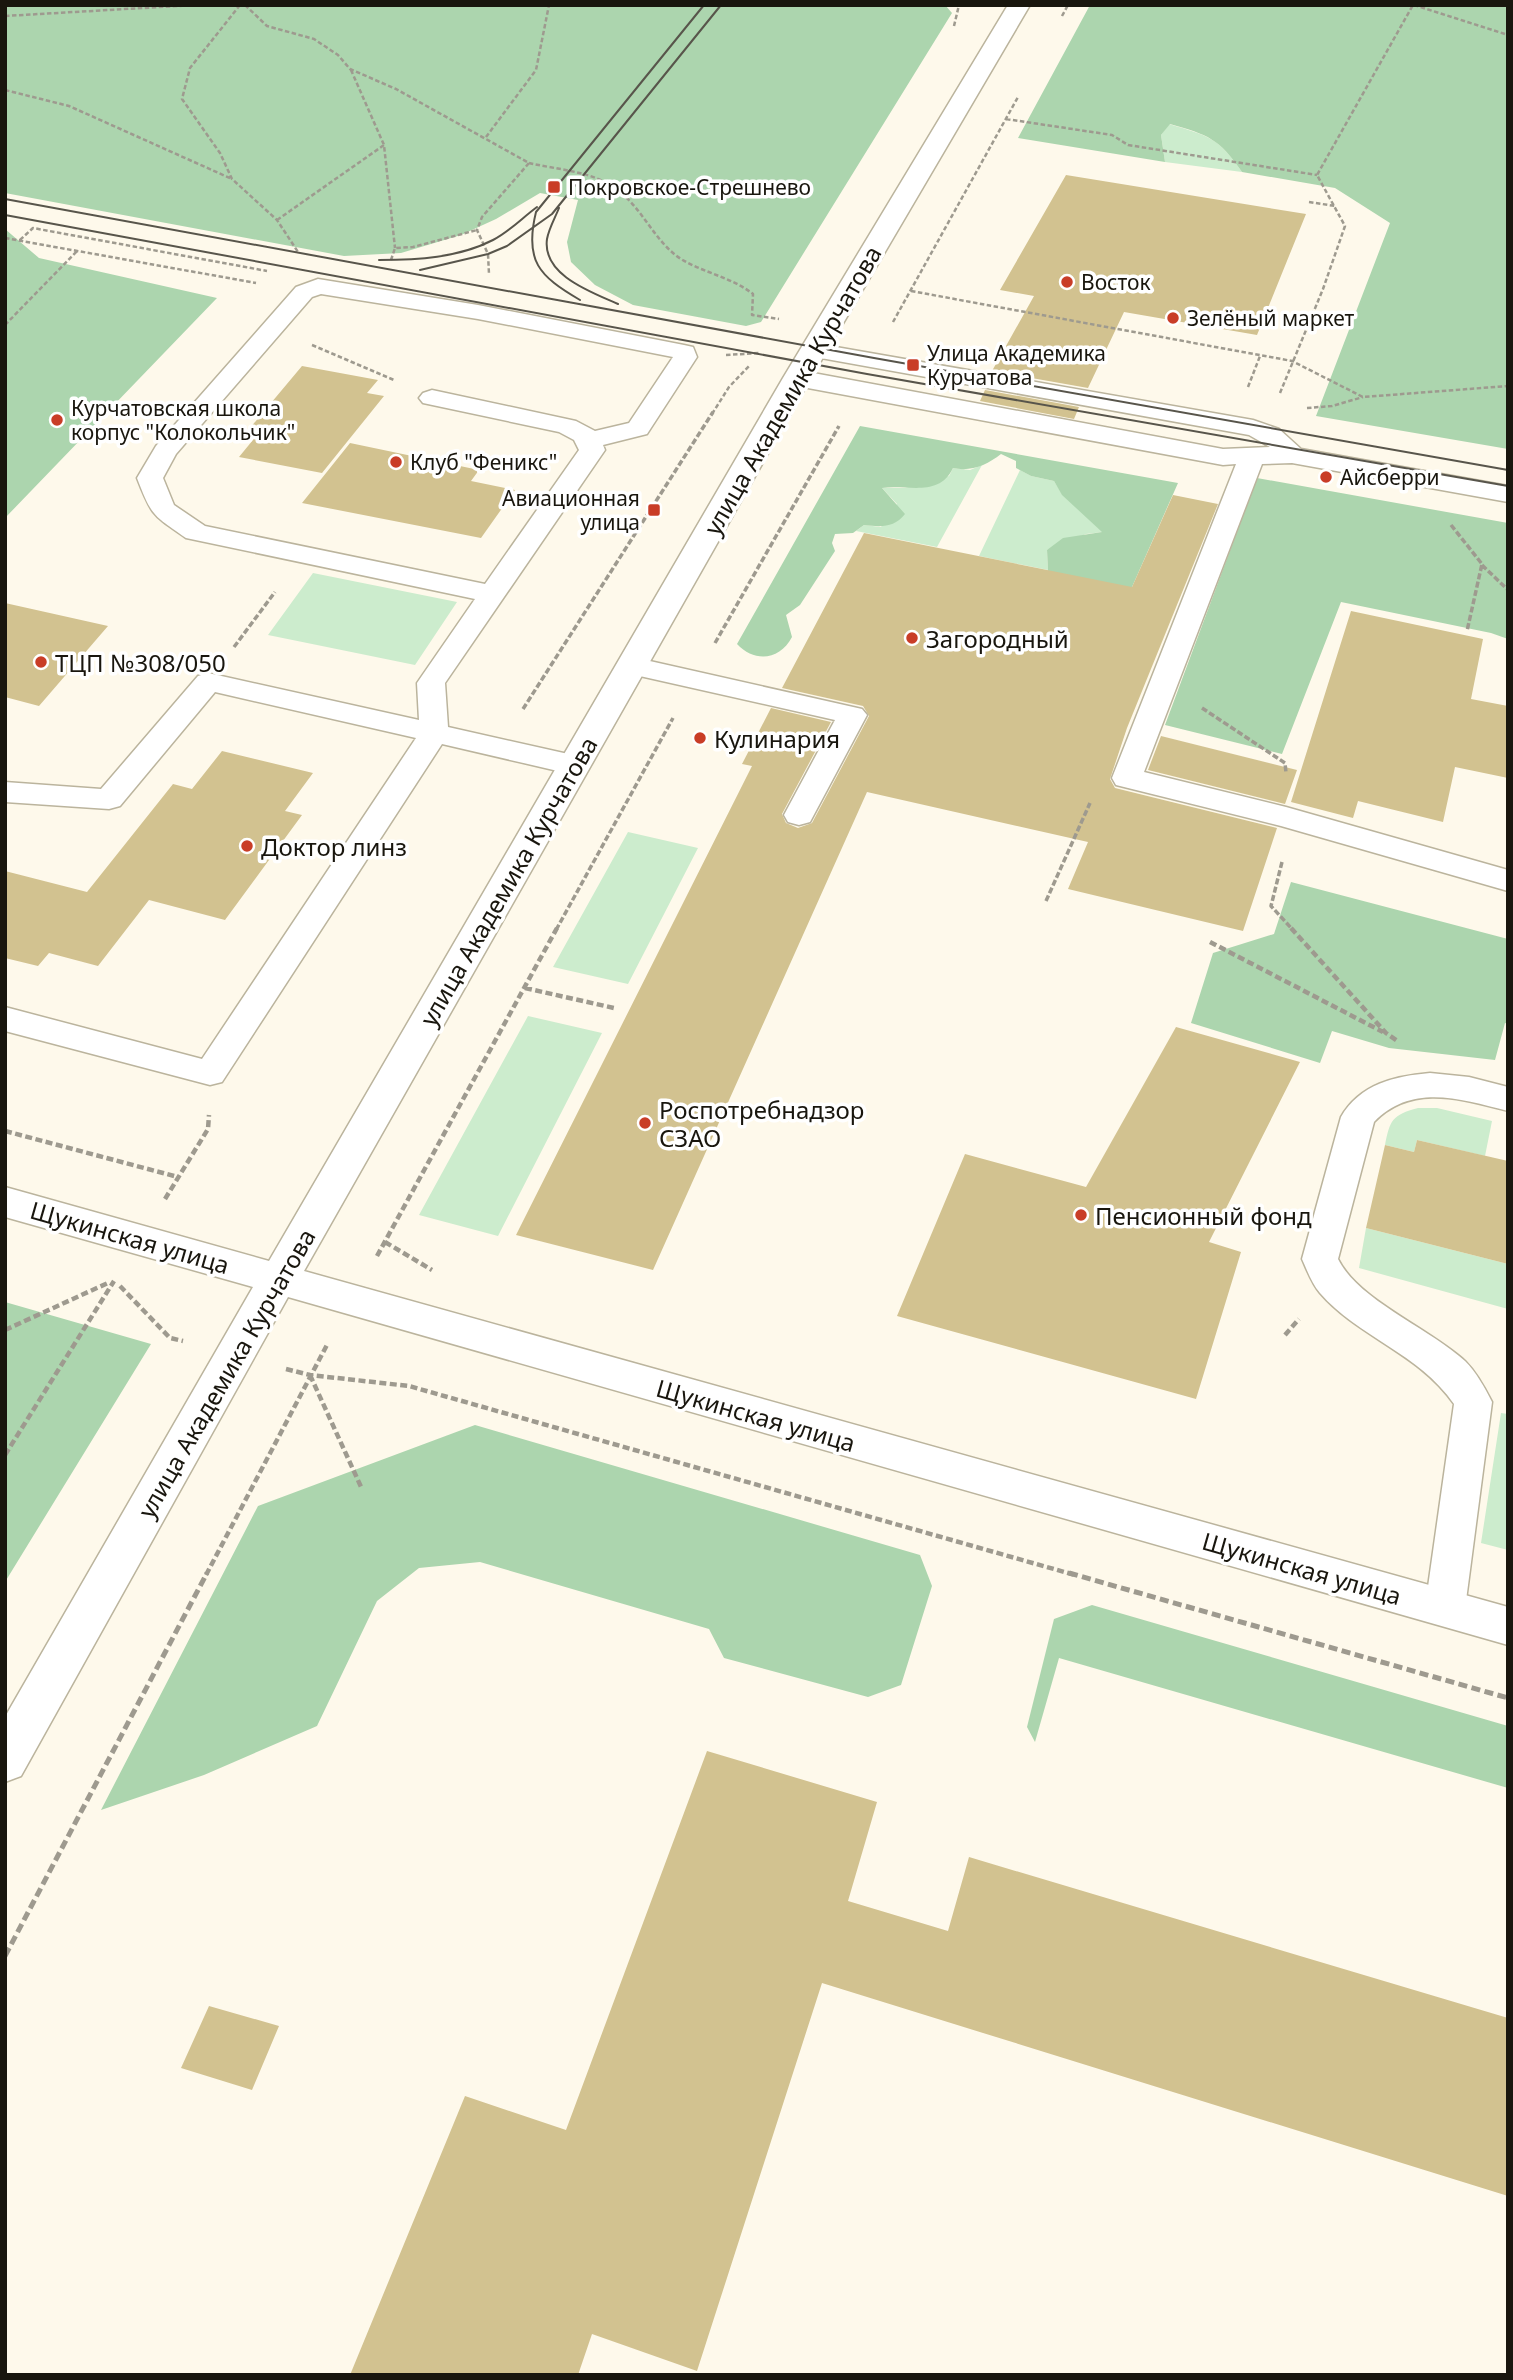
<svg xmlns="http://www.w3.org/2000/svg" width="1513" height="2380" font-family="'Noto Sans',sans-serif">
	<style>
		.green { fill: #cceccd }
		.forest { fill: #acd5ae }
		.building { fill: #d2c290 }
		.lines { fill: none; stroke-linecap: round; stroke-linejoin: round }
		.service-casing { stroke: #bbb49d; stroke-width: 3 }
		.secondary-casing { stroke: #bbb49d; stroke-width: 3 }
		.path-far3 { stroke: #9e9a8f; stroke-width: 2.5; stroke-dasharray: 4.5 2.5; stroke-linecap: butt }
		.path-far2 { stroke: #9e9a8f; stroke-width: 3.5; stroke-dasharray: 6 2.5; stroke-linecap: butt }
		.path-far1 { stroke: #9e9a8f; stroke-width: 4.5; stroke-dasharray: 7 3.5; stroke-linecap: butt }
		.path { stroke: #9e9a8f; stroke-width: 5; stroke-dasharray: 9 4.5; stroke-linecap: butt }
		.service { fill: #fff; fill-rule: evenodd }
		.secondary { fill: #fff; fill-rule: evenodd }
		.tram { stroke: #58554b; stroke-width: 2 }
		.poi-dot { fill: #c93d27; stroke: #fff; stroke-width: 2.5 }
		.labels { text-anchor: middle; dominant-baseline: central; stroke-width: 7; stroke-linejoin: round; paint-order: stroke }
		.far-poi-label { font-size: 21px; fill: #19160e; stroke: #fff; text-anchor: start }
		.street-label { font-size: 24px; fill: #19160e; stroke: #fff }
		.poi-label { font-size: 24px; fill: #19160e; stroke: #fff; text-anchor: start }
	</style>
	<rect width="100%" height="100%" fill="#fef9eb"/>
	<!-- green -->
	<path class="green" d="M1169,124C1209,136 1218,137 1242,172L1165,162L1161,135Z
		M982,465L937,547L856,531L864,525L881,527L897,504L882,488H905L949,476L953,468L970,470Z
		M1020,470L1031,476L1054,481L1062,494L1103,532L1086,534L1047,550L1048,570L979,556Z
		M313,573L457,602L415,665L268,635Z
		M628,832L698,848L628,984L553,967Z
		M528,1016L602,1033L498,1236L419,1215Z
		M1418,1108H1437L1492,1121L1485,1156L1417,1140L1414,1152L1385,1145C1390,1120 1392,1115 1418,1108Z
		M1366,1228L1508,1264V1309L1359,1268Z
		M1501,1413L1508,1414V1550L1481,1543Z"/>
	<!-- forest -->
	<path class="forest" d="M5,5H945L952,13L761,322L746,326L633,305L595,285L571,262L567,242L578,200L540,193L496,219L461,235L401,253L344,256L5,193Z
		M1090,5H1508V449L1316,416L1390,223L1335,188L1242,172C1219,138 1208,135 1170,124L1161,135L1165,162L1018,138Z
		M5,229L39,258L217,298L5,518Z
		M860,426L1178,483L1113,630L1029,610L1048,570L1047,550L1063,538L1102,532L1062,495L1054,481L1031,476L1016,468V461L1001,454C987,465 971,472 953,468C939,498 907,484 882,488L905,514C894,528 881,527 864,525L853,533L835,534L832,543L835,551L800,605L786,615L792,637C780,660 755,663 737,644Z
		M1257,478L1508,523V639L1491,633L1341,602L1282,754L1165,725Z
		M1291,882L1508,939V1024L1505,1023L1495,1060L1389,1048L1332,1031L1320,1063L1191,1023L1213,953L1274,934Z
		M5,1302L151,1344L5,1582Z
		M475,1425L920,1555L932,1586L901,1685L868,1697L724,1658L709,1629L480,1562L419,1568L377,1601L317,1726L204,1775L101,1810L258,1506Z
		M1092,1605L1508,1726V1788L1059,1658L1035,1742L1027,1727L1054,1619Z"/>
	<!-- building -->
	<path class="building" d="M1066,175L1306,214L1257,335L1124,312L1088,388L992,371L1034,296L1000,290Z
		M302,366L378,380L367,393L384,396L322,473L239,457L261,430L250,428Z
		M985,390L1079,407L1074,419L980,401Z
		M350,443L479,470L471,481L515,490L481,538L302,503Z
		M1173,495L1218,504L1127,728L1110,779L1115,788L1277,828L1243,931L1068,889L1088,842L867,792L653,1270L516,1235L752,766L742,764L771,708L831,722L782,814L786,823L798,828L812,823L869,716L863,706L782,688L864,533L1132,587Z
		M5,603L108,626L39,706L5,697Z
		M1351,611L1483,639L1471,699L1508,706V778L1455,767L1443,822L1358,801L1353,818L1291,802Z
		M1161,736L1297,770L1285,804L1148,770Z
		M222,751L313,773L285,811L302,815L225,920L149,900L98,966L49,953L38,966L5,958V871L87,892L173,784L192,789Z
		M1176,1027L1300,1062L1209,1242L1241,1252L1196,1399L897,1316L965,1154L1086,1187Z
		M1417,1140L1508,1161V1264L1366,1228L1385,1145L1414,1152Z
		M707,1751L877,1802L848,1901L948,1931L969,1857L1508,2018V2196L822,1983L697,2371L592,2334L578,2375H350L465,2096L566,2130Z
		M209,2006L279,2026L252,2090L181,2068Z"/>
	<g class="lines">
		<!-- service casing -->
		<g class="service-casing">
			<path id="service" d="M318,279L478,305L684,345L693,347L697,357L647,434L603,445L605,450L445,683L448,727L586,758L590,765L586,772L575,775L442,744L222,1082L210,1085L5,1031V1007L202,1059L416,738L215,692L120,806L109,809L5,802V782L101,789L198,676L208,673L419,720L417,683L475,599L186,538C153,515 152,517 137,478L156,446L296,287ZM321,294L478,319L673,357L629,423L595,431L576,421L432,390L423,393L419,398L423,403L559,432L574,440L579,450L485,584L205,526L174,505L163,478L176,454L312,297Z
				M813,343L1253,420L1279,429L1301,449L1508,486V502L1292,463L1262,464L1144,772L1286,807L1508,870V891L1281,826L1116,785L1112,778L1236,464L1223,465L797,386L788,383L784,378L788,373L797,370L1223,449L1270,447L1249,435L804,355L801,350L804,345Z
				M632,657L862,709L867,715L810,822L799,825L788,822L784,815L835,720L622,672L618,666L622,660Z
				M1430,1073L1469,1077L1508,1087V1111C1460,1099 1412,1083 1374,1122L1338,1259C1358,1300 1429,1328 1465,1361C1476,1372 1485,1388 1492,1402L1465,1608L1459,1620L1445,1625L1431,1620L1425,1608L1454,1404C1419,1353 1358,1337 1320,1293C1312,1284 1307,1270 1302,1259L1341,1117C1360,1084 1395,1076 1430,1073Z"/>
		</g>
		<!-- secondary casing -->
		<g class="secondary-casing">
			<path id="secondary" d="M1008,5H1030L811,378L304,1271L1508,1607V1645L288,1297L21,1776L5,1782V1717L253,1287L5,1217V1187L269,1261L783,378Z"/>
		</g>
		<!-- path-far3 -->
		<path class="path-far3" d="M240,5L190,68L182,99L220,153L232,179L277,220L298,252
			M245,5L267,26L314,39L338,55L350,69L396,89L529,163L482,217L477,230L488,254L489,274
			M1414,5L1508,35
			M5,16L195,5
			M1062,16L1068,5
			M954,26L959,5
			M351,70L384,145L395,248
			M5,90L69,106L232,179
			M1006,119L1112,135L1128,145L1317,175
			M486,137L536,70L549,5
			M529,163C558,170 596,171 620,192C644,211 655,242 681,259C704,273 731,277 753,294L752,315L779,319
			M1309,202L1335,206
			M277,220L384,145
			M5,238L256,283
			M20,240L33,228L267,271
			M391,260L395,248L413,247L477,230
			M911,291L1292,361L1363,397L1508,386
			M893,322L1018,97
			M5,325L77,251
			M312,345L394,380
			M726,355L760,353
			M1248,387L1260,356
			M1280,393L1323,289L1345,226L1317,175L1413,5
			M1307,408L1332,406L1363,397
			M712,414L729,387L749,366"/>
		<!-- path-far2 -->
		<path class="path-far2" d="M1451,525L1482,564L1467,631
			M1482,565L1508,590
			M715,643L839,426
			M234,647L275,592
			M1202,708L1285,763L1286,773
			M523,709L713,412
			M1282,862L1271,906L1293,930
			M1046,901L1090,803
			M556,930L673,718"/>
		<!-- path-far1 -->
		<path class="path-far1" d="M1291,928L1386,1033L1399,1042
			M1210,942L1383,1032
			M525,988L614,1008
			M5,1131L178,1177
			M165,1199L208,1129L209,1115
			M385,1242L432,1270
			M377,1256L557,928
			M120,1286L170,1338L183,1341
			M5,1330L110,1282
			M1285,1335L1299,1319
			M286,1369L310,1375L409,1386L1075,1575
			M310,1375L362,1489
			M5,1455L114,1281
			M206,1575L328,1343"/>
		<!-- path -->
		<path class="path" d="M1069,1573L1508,1698
			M5,1956L207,1573"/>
		<!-- service -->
		<use href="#service" class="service"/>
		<!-- secondary -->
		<use href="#secondary" class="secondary"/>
		<!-- tram -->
		<path class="tram" d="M5,199L874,358L1508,470
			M559,208C555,218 549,228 547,239C542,275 591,292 618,304
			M5,215L867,374L1508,486
			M379,260C417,260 458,258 493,240C509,232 522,218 537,207
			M420,270L488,254L507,246L552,214L721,5
			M580,300C539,276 524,261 536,212L704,5"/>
	</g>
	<!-- markers -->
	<g class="poi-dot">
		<rect x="547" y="180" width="14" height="14" rx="3.5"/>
		<circle cx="1067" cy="282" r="7"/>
		<circle cx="1173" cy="318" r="7"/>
		<rect x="906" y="358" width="14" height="14" rx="3.5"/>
		<circle cx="57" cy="420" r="7"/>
		<circle cx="396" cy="462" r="7"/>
		<circle cx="1326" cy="477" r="7"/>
		<rect x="647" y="503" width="14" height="14" rx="3.5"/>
		<circle cx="912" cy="638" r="7"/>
		<circle cx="41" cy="662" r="7"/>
		<circle cx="700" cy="738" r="7"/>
		<circle cx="247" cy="846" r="7"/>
		<circle cx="645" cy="1123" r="7"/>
		<circle cx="1081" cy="1215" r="7"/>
	</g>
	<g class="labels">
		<!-- far-poi labels -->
		<g class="far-poi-label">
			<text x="568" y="187">Покровское-Стрешнево</text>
			<text x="1081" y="282">Восток</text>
			<text x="1187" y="318">Зелёный маркет</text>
			<text x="927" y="353">Улица Академика<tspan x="927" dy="24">Курчатова</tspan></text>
			<text x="71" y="408">Курчатовская школа<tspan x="71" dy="24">корпус "Колокольчик"</tspan></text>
			<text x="410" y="462">Клуб "Феникс"</text>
			<text x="1340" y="477">Айсберри</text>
			<text x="640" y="498" text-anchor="end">Авиационная<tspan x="640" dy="24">улица</tspan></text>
		</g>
		<!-- street labels -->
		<g class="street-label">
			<text transform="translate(792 390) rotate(-60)">улица Академика Курчатова</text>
			<text transform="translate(508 881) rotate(-60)">улица Академика Курчатова</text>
			<text transform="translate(130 1237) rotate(16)">Щукинская улица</text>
			<text transform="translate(226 1373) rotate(-60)">улица Академика Курчатова</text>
			<text transform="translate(756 1415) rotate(16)">Щукинская улица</text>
			<text transform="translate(1302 1568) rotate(16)">Щукинская улица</text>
		</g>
		<!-- poi labels -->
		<g class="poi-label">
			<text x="926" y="638">Загородный</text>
			<text x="55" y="662">ТЦП №308/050</text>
			<text x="714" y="738">Кулинария</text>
			<text x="261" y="846">Доктор линз</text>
			<text x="659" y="1109">Роспотребнадзор<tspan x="659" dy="28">СЗАО</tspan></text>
			<text x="1095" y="1215">Пенсионный фонд</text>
		</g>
	</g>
	<!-- border -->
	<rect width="1513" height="2380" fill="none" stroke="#19160e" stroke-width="14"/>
</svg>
